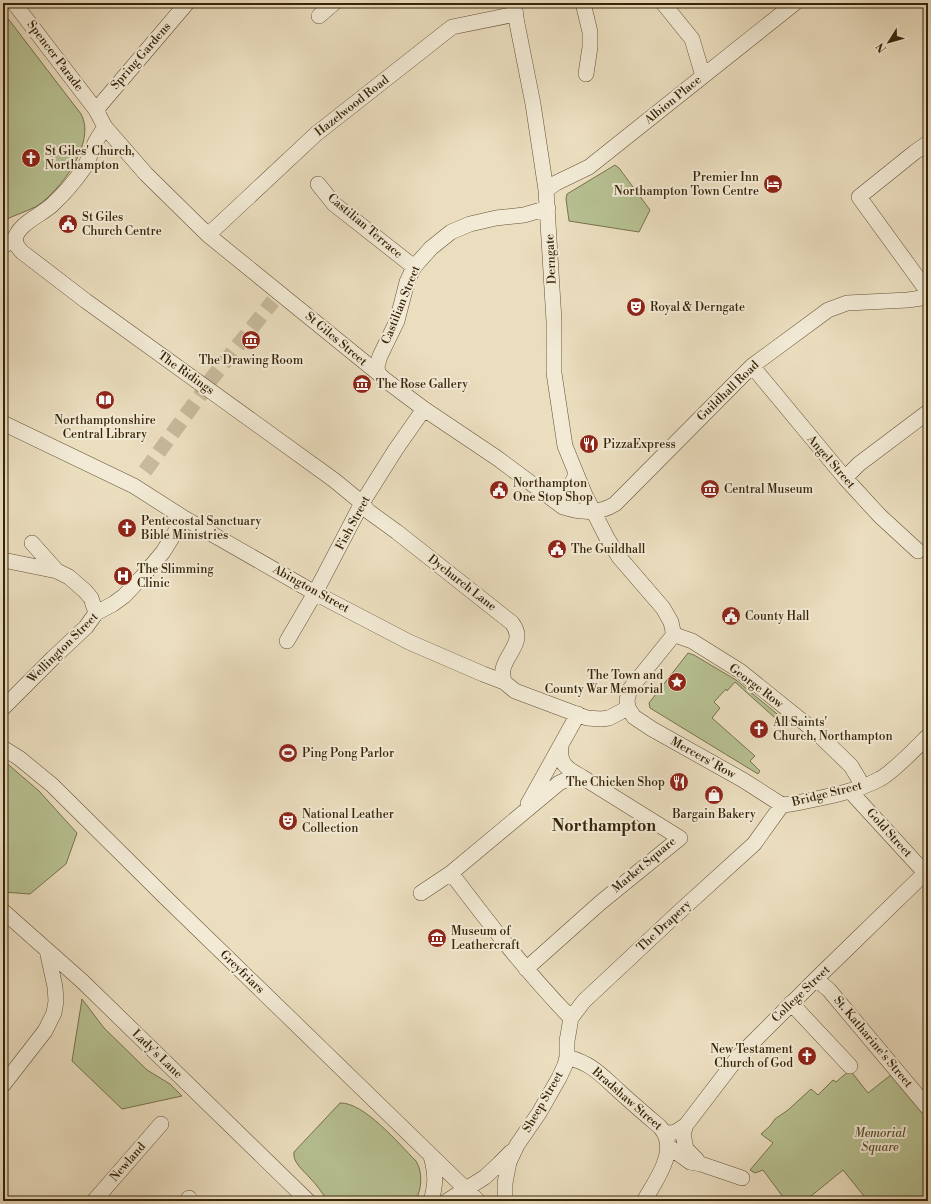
<svg xmlns="http://www.w3.org/2000/svg" width="931" height="1204" font-family="'Libre Bodoni',serif">
	<style>
		.green { fill: #b7c192; stroke: #77724e }
		.lines { fill: none; stroke-linecap: round; stroke-linejoin: round }
		.minor-tunnel { stroke: #c7b99b; stroke-width: 15; stroke-dasharray: 15 8; stroke-linecap: butt }
		.minor-casing { stroke: #645236; stroke-width: 16 }
		.minor { stroke: #f2ead5; stroke-width: 15 }
		.labels { text-anchor: middle; dominant-baseline: central; stroke-width: 4; stroke-linejoin: round; paint-order: stroke }
		.street-label { font-size: 12px; fill: #372409; stroke: #f2ead5 }
		.poi-label { font-size: 12px; fill: #372409; stroke: #f2ead5; text-anchor: start }
		.park-label { font-size: 12px; font-style: italic; fill: #574b2b; stroke: #f2ead5 }
		.district-label { font-size: 16px; font-weight: bold; fill: #372409; stroke: #f2ead5 }
	</style>
	<rect width="100%" height="100%" fill="#ebdebf"/>
	<filter id="stains"><feTurbulence type="fractalNoise" baseFrequency=".005" numOctaves="4"/><feColorMatrix values="0 0 0 0 .2 0 0 0 0 .09 0 0 0 0 .02 0 0 0 .5 -.17"/></filter>
	<radialGradient id="worn" r=".72"><stop offset=".6" stop-color="#630" stop-opacity="0"/><stop offset="1" stop-color="#630" stop-opacity=".3"/></radialGradient>
	<!-- green -->
	<path class="green" d="M3,12L81,114C97,142 60,191 37,206C26,212 14,215 3,221Z
		M615,165L619,168L650,210L639,232L569,221L566,199L567,194Z
		M688,653L694,655L736,680L788,723L784,726L735,682L727,691L726,689L714,702L720,708L712,718L755,756L750,761L760,771L758,774L650,708L649,703Z
		M3,760L39,791L77,833L66,864L30,894L3,892Z
		M82,999L104,1028L147,1070L170,1084L182,1096L122,1109L72,1061Z
		M850,1070L868,1093L892,1074L928,1117V1201H868L843,1170L805,1201H786L763,1170L755,1173L750,1170L773,1143L761,1134L770,1126L775,1119L788,1110L811,1089L818,1095L833,1080L836,1082Z
		M340,1103C364,1102 399,1144 416,1161C423,1172 422,1190 415,1201H328C322,1193 317,1185 310,1178C304,1171 292,1162 294,1152Z"/>
	<g class="lines">
		<!-- minor-tunnel -->
		<path class="minor-tunnel" d="M209,382L273,301
			M145,471L202,393"/>
		<!-- minor casing -->
		<g class="minor-casing">
			<path id="minor" d="M14,3L96,110L105,127L146,174L208,235L378,373L384,379L424,409L497,458L563,507C581,513 599,514 615,504L752,366L828,310L847,303L908,300L928,297
				M513,3L533,104L546,190L554,321V373L565,446L585,495L607,538L619,557L663,608L671,622L674,636
				M583,3L590,32V47L586,74
				M663,3L692,39L703,76
				M319,16L334,3
				M96,110L187,3
				M928,143L915,152L859,197L928,292
				M318,184L334,204L414,267
				M546,190L556,183L589,167L795,3
				M208,235L316,134L452,27L516,14
				M15,239L17,246L22,252L86,301L334,480L362,503L368,511L397,532L512,623C526,641 507,652 503,669C502,673 503,677 504,682
				M3,246L15,239C18,224 41,215 52,205C64,194 75,181 84,168C88,161 91,153 94,145C97,139 101,133 105,127
				M752,366L845,478L880,516L918,551
				M378,373L377,366L380,356L397,321L407,282L414,267L431,248L451,232L470,224L496,218L524,215L548,208
				M3,423L134,486L184,518L315,593L409,642L483,674L504,682L515,691L587,718L601,719L609,718L628,708
				M845,478L859,464L928,412
				M546,493C564,495 570,490 576,474
				M32,543L57,571
				M3,560L57,571L69,577L85,591L91,598L96,613
				M674,636L672,637L630,689L627,700L628,708L634,717L652,729L743,780L782,805
				M674,636H678L692,641L740,671L817,733L851,766L863,786
				M287,641L315,593L362,503L396,449L424,409
				M3,708L53,658L86,627L96,613L113,604L124,596L142,577L163,552L184,518
				M561,745C559,765 566,768 582,777
				M3,748L19,758L52,785L165,897L478,1201
				M850,791L928,876
				M528,804L578,714
				M782,805L791,804C821,798 853,793 880,779C894,771 916,748 928,736
				M451,873C489,923 527,973 571,1018
				M421,893L451,873L559,783L570,778L582,777L680,838L600,903L526,969
				M3,911L82,981L308,1201
				M816,979L829,990L928,1108
				M791,1003L850,1066
				M567,1057C593,1064 601,1075 620,1092C633,1104 646,1115 660,1127C680,1149 656,1180 644,1201
				M3,1085L45,1031L54,1013L56,1001L55,987L47,950
				M686,1125L683,1134L686,1149L697,1160
				M665,1132C674,1135 679,1130 686,1125L738,1057L816,979L925,873
				M668,1146L690,1162L701,1164L742,1178
				M94,1201L161,1124
				M187,1201L189,1198
				M431,1201C436,1184 436,1174 431,1156
				M447,1201L485,1177L499,1164L511,1152
				M505,1201V1183L509,1162L517,1145L539,1113L559,1078L565,1065L567,1057V1041L571,1018L584,1001L678,913L754,844L782,805"/>
		</g>
		<!-- minor -->
		<use href="#minor" class="minor"/>
	</g>
	<!-- icons -->
	<defs>
		<g id="church-disc" transform="scale(1)"><circle r="9.5" fill="#8f2418" stroke="#f2ead5"/><path d="M-1.2-6h2.4v3.5h3.3v2.4h-3.3V6h-2.4V-.1h-3.3v-2.4h3.3Z" fill="#fff"/></g>
		<g id="hotel-disc" transform="scale(1)"><circle r="9.5" fill="#8f2418" stroke="#f2ead5"/><path d="M-6-4.5h1.5V1H6V5H4.5V3h-9V5H-6ZM-4 0a1.8 1.8 0 1 1 3.6 0ZM.5 0V-2.5h3Q6-2.5 6 0Z" fill="#fff"/></g>
		<g id="civic-disc" transform="scale(1)"><circle r="9.5" fill="#8f2418" stroke="#f2ead5"/><path d="M-.6-6.5H3V-4.5H.6V-3L4-1V1h2V6H-6V1h2V-1L-.6-3ZM-1.2 2.5V6h2.4V2.5Z" fill="#fff"/></g>
		<g id="theatre-disc" transform="scale(1)"><circle r="9.5" fill="#8f2418" stroke="#f2ead5"/><path d="M-5-5.5Q0-4 5-5.5V0Q5 5 0 6Q-5 5-5 0ZM-3.3-2.5H-1v1.5H-3.3ZM1-2.5H3.3v1.5H1ZM-2.8 1Q0 5.5 2.8 1Z" fill="#fff"/></g>
		<g id="museum-disc" transform="scale(1)"><circle r="9.5" fill="#8f2418" stroke="#f2ead5"/><path d="M0-6L6-3V-2H-6V-3ZM-5-1h2V3h-2ZM-1-1h2V3h-2ZM3-1h2V3H3ZM-6 4H6V6H-6Z" fill="#fff"/></g>
		<g id="library-disc" transform="scale(1)"><circle r="9.5" fill="#8f2418" stroke="#f2ead5"/><path d="M-6-4Q-3-5.5-.7-3.5V5Q-3 3-6 4ZM6-4Q3-5.5 .7-3.5V5Q3 3 6 4Z" fill="#fff"/></g>
		<g id="restaurant-disc" transform="scale(1)"><circle r="9.5" fill="#8f2418" stroke="#f2ead5"/><path d="M-5-6h1v4h1v-4h1v4h1v-4h1v5L-1.5 .5V6h-2V.5L-5-1ZM5-6V6H3V1.5H1.5Q1.5-4 5-6Z" fill="#fff"/></g>
		<g id="hospital-disc" transform="scale(1)"><circle r="9.5" fill="#8f2418" stroke="#f2ead5"/><path d="M-5-5h3v3.5h4V-5h3V5h-3V1.5h-4V5h-3Z" fill="#fff"/></g>
		<g id="sight-disc" transform="scale(1)"><circle r="9.5" fill="#8f2418" stroke="#f2ead5"/><path d="M0-6L1.8-2.2L6-1.7L2.9 1.2L3.7 5.4L0 3.3L-3.7 5.4L-2.9 1.2L-6-1.7L-1.8-2.2Z" fill="#fff"/></g>
		<g id="stadium-disc" transform="scale(1)"><circle r="9.5" fill="#8f2418" stroke="#f2ead5"/><path d="M0-5a6.5 5 0 1 0 0 10a6.5 5 0 1 0 0-10ZM-3.5-1.8h7v3.6h-7Z" fill="#fff"/></g>
		<g id="shop-disc" transform="scale(1)"><circle r="9.5" fill="#8f2418" stroke="#f2ead5"/><path d="M-5-2.5h2.3a2.7 3.5 0 0 1 5.4 0H5L5.5 6h-11ZM-1.5-2.5h3a1.5 2.3 0 0 0-3 0Z" fill="#fff"/></g>
	</defs>
	<g fill-rule="evenodd">
		<use href="#church-disc" x="31" y="158"/>
		<use href="#hotel-disc" x="773" y="184"/>
		<use href="#civic-disc" x="68" y="224"/>
		<use href="#theatre-disc" x="636" y="307"/>
		<use href="#museum-disc" x="251" y="340"/>
		<use href="#museum-disc" x="362" y="384"/>
		<use href="#library-disc" x="105" y="400"/>
		<use href="#restaurant-disc" x="589" y="444"/>
		<use href="#museum-disc" x="710" y="489"/>
		<use href="#civic-disc" x="499" y="490"/>
		<use href="#church-disc" x="127" y="528"/>
		<use href="#civic-disc" x="557" y="549"/>
		<use href="#hospital-disc" x="123" y="576"/>
		<use href="#civic-disc" x="731" y="616"/>
		<use href="#sight-disc" x="677" y="682"/>
		<use href="#church-disc" x="759" y="729"/>
		<use href="#stadium-disc" x="288" y="753"/>
		<use href="#restaurant-disc" x="679" y="782"/>
		<use href="#shop-disc" x="714" y="795"/>
		<use href="#theatre-disc" x="288" y="821"/>
		<use href="#museum-disc" x="437" y="938"/>
		<use href="#church-disc" x="807" y="1056"/>
	</g>
	<g class="labels">
		<!-- street labels -->
		<g class="street-label">
			<text transform="translate(55 56) rotate(53)">Spencer Parade</text>
			<text transform="translate(141 56) rotate(-49)">Spring Gardens</text>
			<text transform="translate(673 100) rotate(-39)">Albion Place</text>
			<text transform="translate(352 106) rotate(-38)">Hazelwood Road</text>
			<text transform="translate(365 226) rotate(40)">Castilian Terrace</text>
			<text transform="translate(551 259) rotate(-93)">Derngate</text>
			<text transform="translate(401 305) rotate(-68)">Castilian Street</text>
			<text transform="translate(336 339) rotate(40)">St Giles Street</text>
			<text transform="translate(186 373) rotate(35)">The Ridings</text>
			<text transform="translate(728 391) rotate(-44)">Guildhall Road</text>
			<text transform="translate(831 462) rotate(49)">Angel Street</text>
			<text transform="translate(353 523) rotate(-62)">Fish Street</text>
			<text transform="translate(462 583) rotate(38)">Dychurch Lane</text>
			<text transform="translate(311 589) rotate(29)">Abington Street</text>
			<text transform="translate(63 648) rotate(-45)">Wellington Street</text>
			<text transform="translate(756 686) rotate(37)">George Row</text>
			<text transform="translate(703 758) rotate(29)">Mercers' Row</text>
			<text transform="translate(827 794) rotate(-14)">Bridge Street</text>
			<text transform="translate(889 833) rotate(48)">Gold Street</text>
			<text transform="translate(644 865) rotate(-40)">Market Square</text>
			<text transform="translate(664 926) rotate(-43)">The Drapery</text>
			<text transform="translate(242 972) rotate(44)">Greyfriars</text>
			<text transform="translate(801 994) rotate(-44)">College Street</text>
			<text transform="translate(873 1042) rotate(50)">St. Katharine's Street</text>
			<text transform="translate(157 1054) rotate(44)">Lady's Lane</text>
			<text transform="translate(627 1099) rotate(41)">Bradshaw Street</text>
			<text transform="translate(543 1102) rotate(-60)">Sheep Street</text>
			<text transform="translate(128 1162) rotate(-49)">Newland</text>
		</g>
		<!-- poi labels -->
		<g class="poi-label">
			<text x="45" y="151">St Giles' Church,<tspan x="45" dy="14">Northampton</tspan></text>
			<text x="759" y="177" text-anchor="end">Premier Inn<tspan x="759" dy="14">Northampton Town Centre</tspan></text>
			<text x="82" y="217">St Giles<tspan x="82" dy="14">Church Centre</tspan></text>
			<text x="650" y="307">Royal &amp; Derngate</text>
			<text x="251" y="360" text-anchor="middle">The Drawing Room</text>
			<text x="376" y="384">The Rose Gallery</text>
			<text x="105" y="420" text-anchor="middle">Northamptonshire<tspan x="105" dy="14">Central Library</tspan></text>
			<text x="603" y="444">PizzaExpress</text>
			<text x="513" y="483">Northampton<tspan x="513" dy="14">One Stop Shop</tspan></text>
			<text x="724" y="489">Central Museum</text>
			<text x="141" y="521">Pentecostal Sanctuary<tspan x="141" dy="14">Bible Ministries</tspan></text>
			<text x="571" y="549">The Guildhall</text>
			<text x="137" y="569">The Slimming<tspan x="137" dy="14">Clinic</tspan></text>
			<text x="745" y="616">County Hall</text>
			<text x="663" y="675" text-anchor="end">The Town and<tspan x="663" dy="14">County War Memorial</tspan></text>
			<text x="773" y="722">All Saints'<tspan x="773" dy="14">Church, Northampton</tspan></text>
			<text x="302" y="753">Ping Pong Parlor</text>
			<text x="665" y="782" text-anchor="end">The Chicken Shop</text>
			<text x="302" y="814">National Leather<tspan x="302" dy="14">Collection</tspan></text>
			<text x="714" y="814" text-anchor="middle">Bargain Bakery</text>
			<text x="451" y="931">Museum of<tspan x="451" dy="14">Leathercraft</tspan></text>
			<text x="793" y="1049" text-anchor="end">New Testament<tspan x="793" dy="14">Church of God</tspan></text>
		</g>
		<!-- park labels -->
		<g class="park-label">
			<text x="880" y="1133">Memorial<tspan x="880" dy="14">Square</tspan></text>
		</g>
		<!-- district labels -->
		<g class="district-label">
			<text x="604" y="826">Northampton</text>
		</g>
	</g>
	<!-- margin -->
	<rect width="931" height="1204" fill="none" stroke="#ebdebf" stroke-width="16"/>
	<rect x="4" y="4" width="923" height="1196" fill="none" stroke="#372409" stroke-width="2"/>
	<rect x="8" y="8" width="915" height="1188" fill="none" stroke="#372409"/>
	<!-- north arrow -->
	<g transform="translate(889 42) rotate(233)" stroke="#f2ead5" stroke-width="3" paint-order="stroke">
	<path d="M0-3L7 15L0 10L-7 15Z" fill="#372409"/>
	<text y="-6" font-size="11" font-weight="bold" text-anchor="middle" fill="#372409">N</text>
	</g>
	<rect width="100%" height="100%" filter="url(#stains)"/>
	<rect width="100%" height="100%" fill="url(#worn)"/>
</svg>
